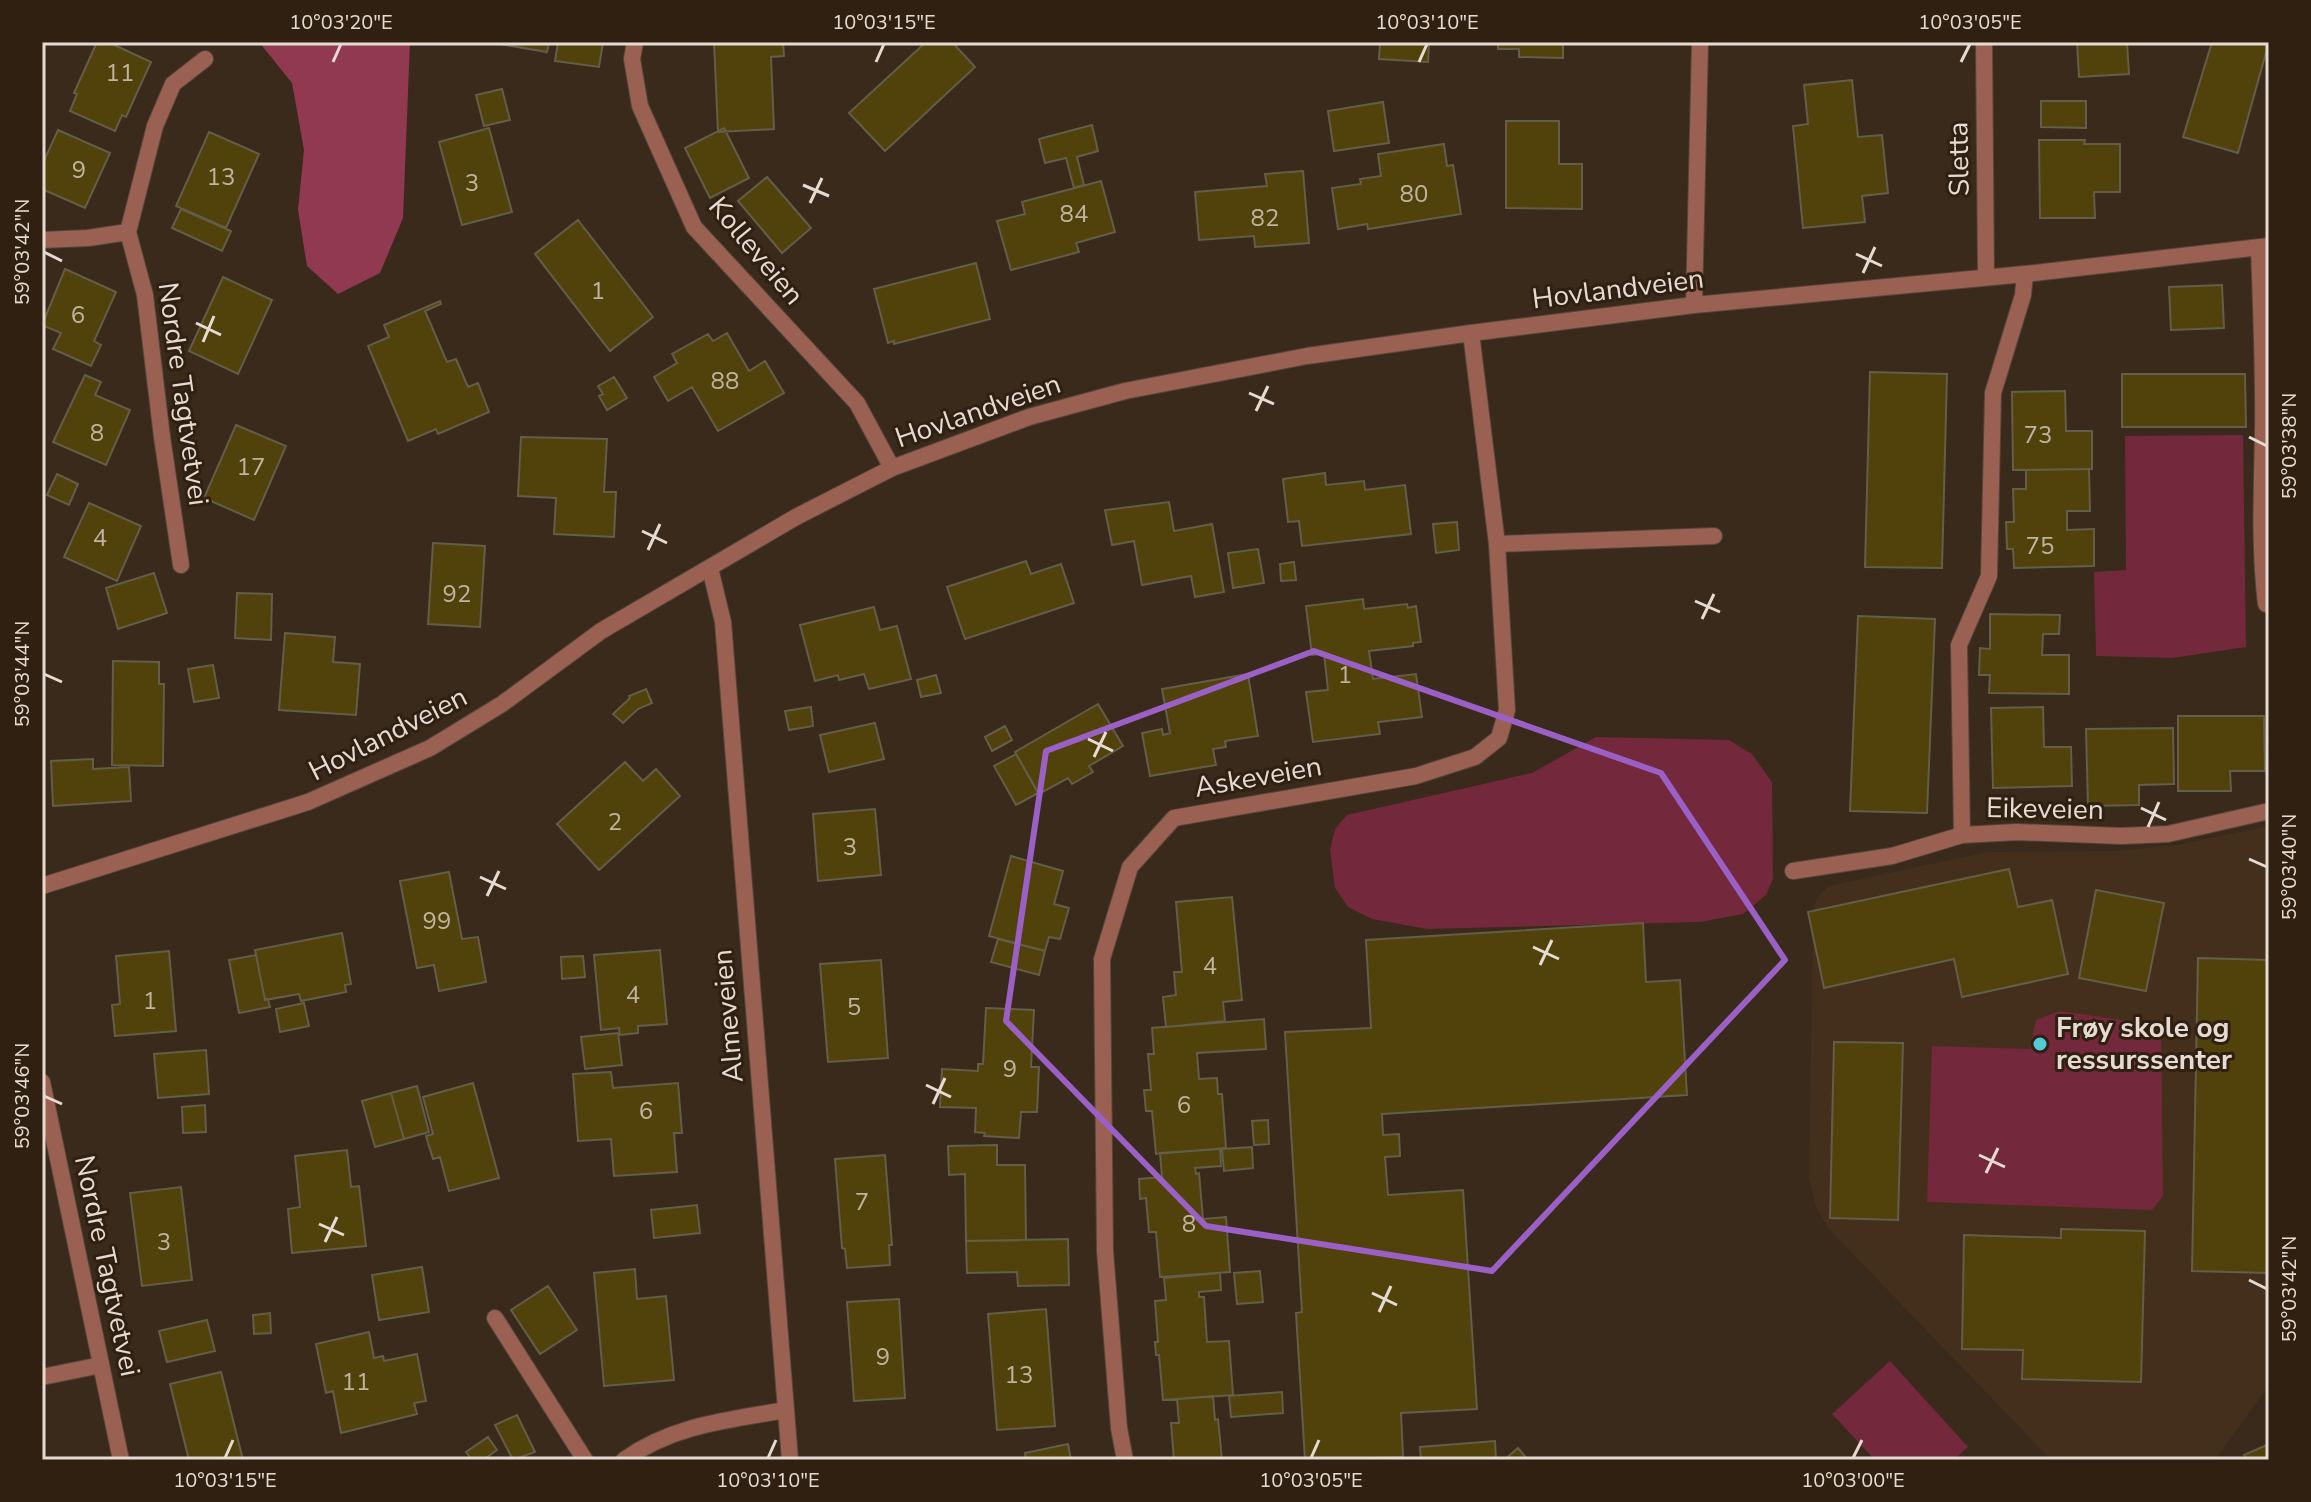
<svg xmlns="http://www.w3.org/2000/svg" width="2311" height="1502" font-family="'Nunito Sans',sans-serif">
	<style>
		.built { fill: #442f1c }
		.green { fill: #73283c }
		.forest { fill: #903950 }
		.building { fill: #51410b; stroke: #645d48; stroke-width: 2 }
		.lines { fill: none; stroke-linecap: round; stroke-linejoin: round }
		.service-casing { stroke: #554639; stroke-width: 18 }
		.minor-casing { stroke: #554639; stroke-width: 18 }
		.service { stroke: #9a6051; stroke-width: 16 }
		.minor { stroke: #9a6051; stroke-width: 16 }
		.marked { fill: none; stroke: #9b60c5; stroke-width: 6; stroke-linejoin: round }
		.ticks { fill: none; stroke: #e5dbd2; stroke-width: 3 }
		.poi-dot { fill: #52cbd7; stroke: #2f2012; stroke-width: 3 }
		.labels { text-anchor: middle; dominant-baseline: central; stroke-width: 6; stroke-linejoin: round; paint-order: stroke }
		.number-label { font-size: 24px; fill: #c0b4a0 }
		.street-label { font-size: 28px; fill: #e5dbd2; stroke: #2f2012 }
		.poi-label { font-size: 28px; font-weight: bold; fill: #e5dbd2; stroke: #2f2012; text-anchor: start }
		.neatline { fill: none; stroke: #e5dbd2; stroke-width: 3 }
		.ticks-label { font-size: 20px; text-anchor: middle; fill: #e5dbd2 }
	</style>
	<rect width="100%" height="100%" fill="#392a1c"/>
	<!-- built -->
	<path class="built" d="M2269,826V1385L2215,1460H2051L1828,1228L1816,1207L1809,1179L1813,910L1817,898L1828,886L1988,852L2116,851L2176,845Z"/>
	<!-- green -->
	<path class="green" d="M2243,435L2246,647L2172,658L2096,656L2094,572L2126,570L2125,436Z
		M1596,737L1729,740L1752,754L1772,782L1773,879L1766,895L1743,914L1700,922L1427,929L1372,919L1348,907L1335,888L1330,850L1335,829L1347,815L1532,773Z
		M2060,1011L2161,1026L2163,1196L2152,1210L1927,1202L1932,1046L2030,1049L2036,1020Z
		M1890,1361L1968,1447L1954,1460H1875L1832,1414Z"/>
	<!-- forest -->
	<path class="forest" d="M259,42H410L403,218L380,273L338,294L307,266L298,210L304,150L292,83Z"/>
	<!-- building -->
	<path class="building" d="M97,42H108L151,62L126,117L122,115L115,131L70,111L77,94L74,93Z
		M501,42H549L547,52L500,44Z
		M558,42H603L599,67L555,61Z
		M714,42H783L784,56L771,57L774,129L718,132Z
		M926,42H952L975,67L885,151L849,113Z
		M1380,42H1429L1428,62L1379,59Z
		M1498,42H1563V58L1519,57V49H1498Z
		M2077,42H2127L2129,74L2079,77Z
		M2212,42H2269L2238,153L2183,137Z
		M1852,80L1858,137L1882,135L1888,193L1862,196L1865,222L1803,228L1793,126L1808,124L1804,85Z
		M502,89L510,120L484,126L476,95Z
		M2041,101H2086V128L2041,127Z
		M1383,102L1389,143L1334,151L1328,111Z
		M1506,121H1559V164H1582V209L1506,208Z
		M1092,125L1098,151L1077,157L1084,185L1074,188L1066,158L1045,163L1039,139Z
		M489,128L512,212L462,225L439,142Z
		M724,128L749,178L710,198L685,148Z
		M58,130L110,153L85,208L42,189V165Z
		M209,132L259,154L226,228L176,206Z
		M2039,140H2085L2084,144H2120V192H2094L2095,218H2040Z
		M1444,144L1447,166L1453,165L1461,214L1368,229L1367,224L1338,229L1332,188L1361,184L1360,179L1381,176L1378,154Z
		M1303,171L1309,243L1255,247L1254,236L1199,240L1195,192L1267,186L1265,174Z
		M767,177L811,228L782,253L738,201Z
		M1101,181L1115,232L1076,243L1079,252L1011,270L997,221L1025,214L1022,202Z
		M181,209L231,231L222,251L172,228Z
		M578,220L653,317L610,351L535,254Z
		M976,263L990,319L894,344V341L888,343L874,289Z
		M65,269L116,292L94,341L101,345L91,366L53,349L61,333L42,325Z
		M223,277L272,300L238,374L189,351Z
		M2222,285L2224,328L2171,330L2169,287Z
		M440,301L441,304L425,311L447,362L456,359L468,387L478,383L489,412L438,434L436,429L408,441L368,346L389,337L384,325Z
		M727,333L749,371L765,361L784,393L718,431L692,387L668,401L654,377L677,363L672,354L708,334L713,341Z
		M1870,372L1947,374L1942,568L1865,567Z
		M2122,374H2245L2246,427H2122Z
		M85,375L101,382L95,395L130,410L106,465L53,442Z
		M614,377L627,398L607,410L599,396L603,394L598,386Z
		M2065,391L2066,431H2092V469L2013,470L2012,392Z
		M236,425L286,446L254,520L204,498Z
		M521,437L607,439L604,492H616L614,537L554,534L556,498L518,496Z
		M2089,469L2090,511H2067V530L2094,529V566L2014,568L2013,549H2007L2006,522H2014L2013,489H2026V470Z
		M1325,473L1326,485L1364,481L1365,490L1405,485L1411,534L1302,546L1299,521L1288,522L1283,479Z
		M57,474L78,484L69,505L47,495Z
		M1169,502L1174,531L1212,524L1224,592L1195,597L1191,576L1142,585L1134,541L1112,545L1105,510Z
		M89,503L141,526L117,581L64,557Z
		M1457,522L1459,550L1436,553L1433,524Z
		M433,543L485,546L480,627L428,624Z
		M1258,549L1264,583L1233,588L1228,553Z
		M1026,561L1031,574L1061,564L1074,603L965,639L947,587Z
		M1294,562L1296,580L1281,581L1280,564Z
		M154,573L167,613L118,629L106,588Z
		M237,593L272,594L271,640L235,638Z
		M1363,599L1364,609L1407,604L1408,608L1416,606L1421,642L1413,643V646L1369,651L1373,679L1416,674L1422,717L1378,722L1380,734L1313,742L1306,692L1328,690L1324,653L1312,655L1306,606Z
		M874,607L880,630L897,626L911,679L869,689L864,674L839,680L838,675L815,681L800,625Z
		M1990,614L2060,615L2059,634H2043L2042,655H2069V694L1989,693L1990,675H1979L1980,648L1990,649Z
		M1858,616L1935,619L1927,813L1850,811Z
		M285,633L335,637L333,662L360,664L356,715L279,710Z
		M113,661L159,662V684H164L163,766L112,765Z
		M213,665L219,698L194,702L188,669Z
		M1248,674L1258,736L1225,741L1226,747L1213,749L1216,765L1150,776L1142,733L1162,729L1163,735L1170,733L1162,689Z
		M936,675L941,693L921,697L917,680Z
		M646,689L652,703L638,709L623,723L613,714L630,698L629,696Z
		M1098,704L1123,746L1089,766L1093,772L1072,784L1068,778L1039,794L1015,752Z
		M811,707L813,726L789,730L785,711Z
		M2043,707L2044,747H2071L2072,786L1993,788L1991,708Z
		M2178,716H2264L2265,771H2230L2231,791H2178Z
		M875,723L884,759L829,772L820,735Z
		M1005,726L1012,740L992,751L985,737Z
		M2173,728L2174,784L2139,785V805L2088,806L2086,729Z
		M1016,754L1038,793L1016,805L994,766Z
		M93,759V769L129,767L131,801L53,806L51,761Z
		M625,762L643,781L656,769L680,796L599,870L557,824Z
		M875,809L881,875L818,881L813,814Z
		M1011,856L1063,871L1054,904L1069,908L1060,939L1049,937L1045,951L989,936Z
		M2009,869L2018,907L2052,900L2068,974L1962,997L1954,959L1824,988L1808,912Z
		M449,872L462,939L478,937L486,982L439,991L434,965L417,968L400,881Z
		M2096,890L2164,903L2146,991L2079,978Z
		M1232,897L1242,1000L1223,1002L1225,1021L1166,1027L1163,997L1176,995L1174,972H1182L1176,902Z
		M1643,923L1646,982L1680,980L1687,1095L1382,1114L1383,1135L1399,1134L1400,1156L1385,1157L1388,1195L1463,1190L1477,1409L1401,1413L1403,1457L1305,1460L1296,1313L1302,1312L1285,1032L1371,1028L1366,940Z
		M342,933L351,984L345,985L346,992L301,1001L299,994L265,1000L255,950Z
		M998,939L1045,951L1039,975L991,962Z
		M660,950L667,1024L638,1026V1033L620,1035L619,1028L601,1030L594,955Z
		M169,951L176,1031L115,1036L112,1005L120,1004L116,956Z
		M256,955L265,1000L268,999L270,1007L239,1013L229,960Z
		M583,956L585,977L562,979L561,957Z
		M2198,958L2269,960V1273L2192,1271Z
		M881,960L888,1058L828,1062L820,964Z
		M304,1003L309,1026L280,1032L276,1009Z
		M986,1008L1034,1010L1031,1067H1039L1037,1112H1021L1019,1138L984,1136L985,1133L975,1132L976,1108L940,1107L942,1069L978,1071V1064H983Z
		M1264,1019L1266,1049L1197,1053L1199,1079L1217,1078L1218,1094H1222L1226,1148L1156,1154L1152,1111H1146L1144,1090H1151L1148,1054H1154L1152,1028Z
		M618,1033L622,1065L585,1069L581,1037Z
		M1834,1042L1903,1043L1898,1220L1830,1218Z
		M206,1050L209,1094L158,1098L154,1054Z
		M611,1072L613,1088L678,1083L682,1133H674L677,1172L614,1176L611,1139L578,1141L573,1074Z
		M473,1083L499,1178L449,1191L440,1157L433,1159L426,1136L433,1134L423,1097Z
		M417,1086L429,1132L404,1139L391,1093Z
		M391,1093L404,1139L375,1147L362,1101Z
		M205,1105L206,1132L183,1133L182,1107Z
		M1268,1120L1269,1144L1254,1145L1252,1121Z
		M997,1145V1165H1025L1026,1240L966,1241L965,1174L949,1175L948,1146Z
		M1252,1147L1253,1168L1224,1171L1222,1149Z
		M1220,1149L1221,1166L1195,1168L1196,1174L1199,1173L1203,1219L1226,1217L1230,1272L1160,1277L1156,1232H1149L1146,1198L1140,1199L1139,1179L1162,1177L1160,1153Z
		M347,1150L351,1187L359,1186L366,1246L292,1253L288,1209L300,1207L295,1156Z
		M885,1155L892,1245H889L890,1265L847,1268L845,1249L842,1248L835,1159Z
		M181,1187L192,1280L142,1286L130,1193Z
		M697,1205L700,1233L654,1238L651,1210Z
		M2061,1229L2145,1231L2141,1382L2022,1379L2023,1350L1962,1349L1964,1235L2061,1238Z
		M1068,1239L1069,1285L1018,1286L1017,1272L967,1273L966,1241Z
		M422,1267L429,1312L379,1320L372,1275Z
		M635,1269L637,1299L666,1296L674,1380L604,1386L594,1273Z
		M1260,1271L1263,1302L1237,1304L1234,1273Z
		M1220,1273L1221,1290L1199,1292V1297H1204L1207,1342L1229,1341L1233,1395L1163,1400L1159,1355H1156L1155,1342H1158L1155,1301L1166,1300L1164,1278Z
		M548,1286L577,1330L540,1354L511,1310Z
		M899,1299L905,1398L854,1401L847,1302Z
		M1046,1309L1055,1426L997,1430L988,1314Z
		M270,1313L271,1333L254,1334L253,1315Z
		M207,1320L215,1351L167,1362L159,1331Z
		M369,1332L374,1358L383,1356L384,1361L417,1354L426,1401L414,1403L417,1414L341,1433L333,1391L326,1393L316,1344Z
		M221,1372L243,1460H189L170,1384Z
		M1282,1392L1283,1413L1231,1417L1229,1396Z
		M1213,1396L1215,1420L1218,1419L1222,1460H1174L1171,1423H1179L1177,1399Z
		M517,1415L535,1452L513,1460L495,1425Z
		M488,1437L497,1450L483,1460H472L466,1452Z
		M1495,1441L1496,1460H1421L1420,1447Z
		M1068,1444L1071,1460H1026L1025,1453Z
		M2269,1444V1460H2247L2244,1455Z
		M1518,1448L1528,1460H1504Z"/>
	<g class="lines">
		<!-- service casing -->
		<g class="service-casing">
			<path id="service" d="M1497,544L1714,536
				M495,1318L585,1460
				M42,1377L101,1365"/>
		</g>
		<!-- minor casing -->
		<g class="minor-casing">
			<path id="minor" d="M635,42L632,59L640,106L694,227L857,403L892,468
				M1984,42L1986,276
				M42,240L88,238L128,232
				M2259,248C2261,309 2264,371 2263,432C2262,489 2259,547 2266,604
				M1694,305L1700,42
				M181,565L162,437L145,295L128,232L155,126L173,84L205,59
				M710,568L723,622L790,1460
				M1962,835L2017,832L2121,836L2168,834L2269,811
				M1793,871L1892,856L1962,835L1959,645L1989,576L1993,393L2023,295L2025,274
				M42,886L308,802L430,748L502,704L601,631L796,517L892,468L1029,417L1125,391L1307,356L1471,333L1694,305L2025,274L2269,246
				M42,1082L121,1460
				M624,1460C673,1425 728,1420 786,1410
				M1125,1460L1119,1428L1105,1251L1102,959L1130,867L1174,818L1416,776L1475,757L1499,738L1507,710L1497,544L1471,333"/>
		</g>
		<!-- service -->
		<use href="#service" class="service"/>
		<!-- minor -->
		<use href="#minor" class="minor"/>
	</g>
	<!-- marked area -->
	<path class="marked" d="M1314,651L1661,773L1785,960L1492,1271L1206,1226L1006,1021L1046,751Z"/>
	<!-- ticks -->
	<path class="ticks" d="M333,62L341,44M876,62L884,44M1419,62L1427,44M1961,62L1970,44M803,185L829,196M810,203L822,178M44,252L62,261M1856,254L1882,266M1863,273L1875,247M196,323L221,335M203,342L214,316M1249,393L1274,404M1256,411L1268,386M2249,437L2267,446M642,531L667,543M648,550L660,524M1695,601L1720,612M1702,619L1714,594M44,674L62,682M1088,739L1113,751M1094,757L1106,732M2141,808L2166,820M2148,827L2159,802M2249,859L2267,867M480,877L506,889M487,896L499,871M1533,947L1559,959M1540,965L1552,940M926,1085L951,1097M44,1096L62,1104M933,1104L945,1078M1979,1155L2005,1167M1986,1173L1998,1148M319,1224L344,1235M325,1242L337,1217M2249,1280L2267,1289M1372,1293L1397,1305M1379,1312L1391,1286M225,1458L233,1440M768,1458L776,1440M1311,1458L1319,1440M1853,1458L1862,1440"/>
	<!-- markers -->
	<circle class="poi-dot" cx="2040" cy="1044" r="8"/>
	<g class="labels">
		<!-- number labels -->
		<g class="number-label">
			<text x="120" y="73">11</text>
			<text x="79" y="170">9</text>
			<text x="221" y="177">13</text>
			<text x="472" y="183">3</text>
			<text x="1414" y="194">80</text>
			<text x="1074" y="214">84</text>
			<text x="1265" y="218">82</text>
			<text x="598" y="291">1</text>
			<text x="78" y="315">6</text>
			<text x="725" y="381">88</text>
			<text x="97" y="433">8</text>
			<text x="2038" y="435">73</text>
			<text x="251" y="467">17</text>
			<text x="100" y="538">4</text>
			<text x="2040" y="546">75</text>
			<text x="457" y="594">92</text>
			<text x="1345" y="675">1</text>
			<text x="615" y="822">2</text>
			<text x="850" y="847">3</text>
			<text x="437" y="921">99</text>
			<text x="1210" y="966">4</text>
			<text x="633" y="995">4</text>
			<text x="150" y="1001">1</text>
			<text x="854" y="1007">5</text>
			<text x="1010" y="1069">9</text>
			<text x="1184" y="1105">6</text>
			<text x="646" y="1111">6</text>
			<text x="862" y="1202">7</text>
			<text x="1189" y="1224">8</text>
			<text x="164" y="1242">3</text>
			<text x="883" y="1357">9</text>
			<text x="1019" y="1375">13</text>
			<text x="356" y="1382">11</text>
		</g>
		<!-- street labels -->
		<g class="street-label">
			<text transform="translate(1959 159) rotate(-91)">Sletta</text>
			<text transform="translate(756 251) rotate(50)">Kolleveien</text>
			<text transform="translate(1618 289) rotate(-7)">Hovlandveien</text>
			<text transform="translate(183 394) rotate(82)">Nordre Tagtvetvei</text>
			<text transform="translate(978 411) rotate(-19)">Hovlandveien</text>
			<text transform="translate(388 734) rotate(-27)">Hovlandveien</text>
			<text transform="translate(1258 777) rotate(-10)">Askeveien</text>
			<text transform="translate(2045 809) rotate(1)">Eikeveien</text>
			<text transform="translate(728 1016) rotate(-95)">Almeveien</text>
			<text transform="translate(107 1266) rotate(78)">Nordre Tagtvetvei</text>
		</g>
		<!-- poi labels -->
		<g class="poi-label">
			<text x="2056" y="1028">Frøy skole og<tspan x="2056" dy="32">ressurssenter</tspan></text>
		</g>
	</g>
	<!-- border -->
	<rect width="2311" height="1502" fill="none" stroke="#2f2012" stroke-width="88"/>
	<rect x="44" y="44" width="2223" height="1414" class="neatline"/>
	<g class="ticks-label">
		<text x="341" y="29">10°03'20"E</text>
		<text x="884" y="29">10°03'15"E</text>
		<text x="1427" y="29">10°03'10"E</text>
		<text x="1970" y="29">10°03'05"E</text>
		<text transform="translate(22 252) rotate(-90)" y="7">59°03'42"N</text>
		<text transform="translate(2289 446) rotate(-90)" y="7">59°03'38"N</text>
		<text transform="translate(22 674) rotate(-90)" y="7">59°03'44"N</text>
		<text transform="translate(2289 867) rotate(-90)" y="7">59°03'40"N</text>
		<text transform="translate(22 1096) rotate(-90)" y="7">59°03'46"N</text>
		<text transform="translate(2289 1289) rotate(-90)" y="7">59°03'42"N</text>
		<text x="225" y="1487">10°03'15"E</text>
		<text x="768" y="1487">10°03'10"E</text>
		<text x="1311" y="1487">10°03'05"E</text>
		<text x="1853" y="1487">10°03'00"E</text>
	</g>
</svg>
